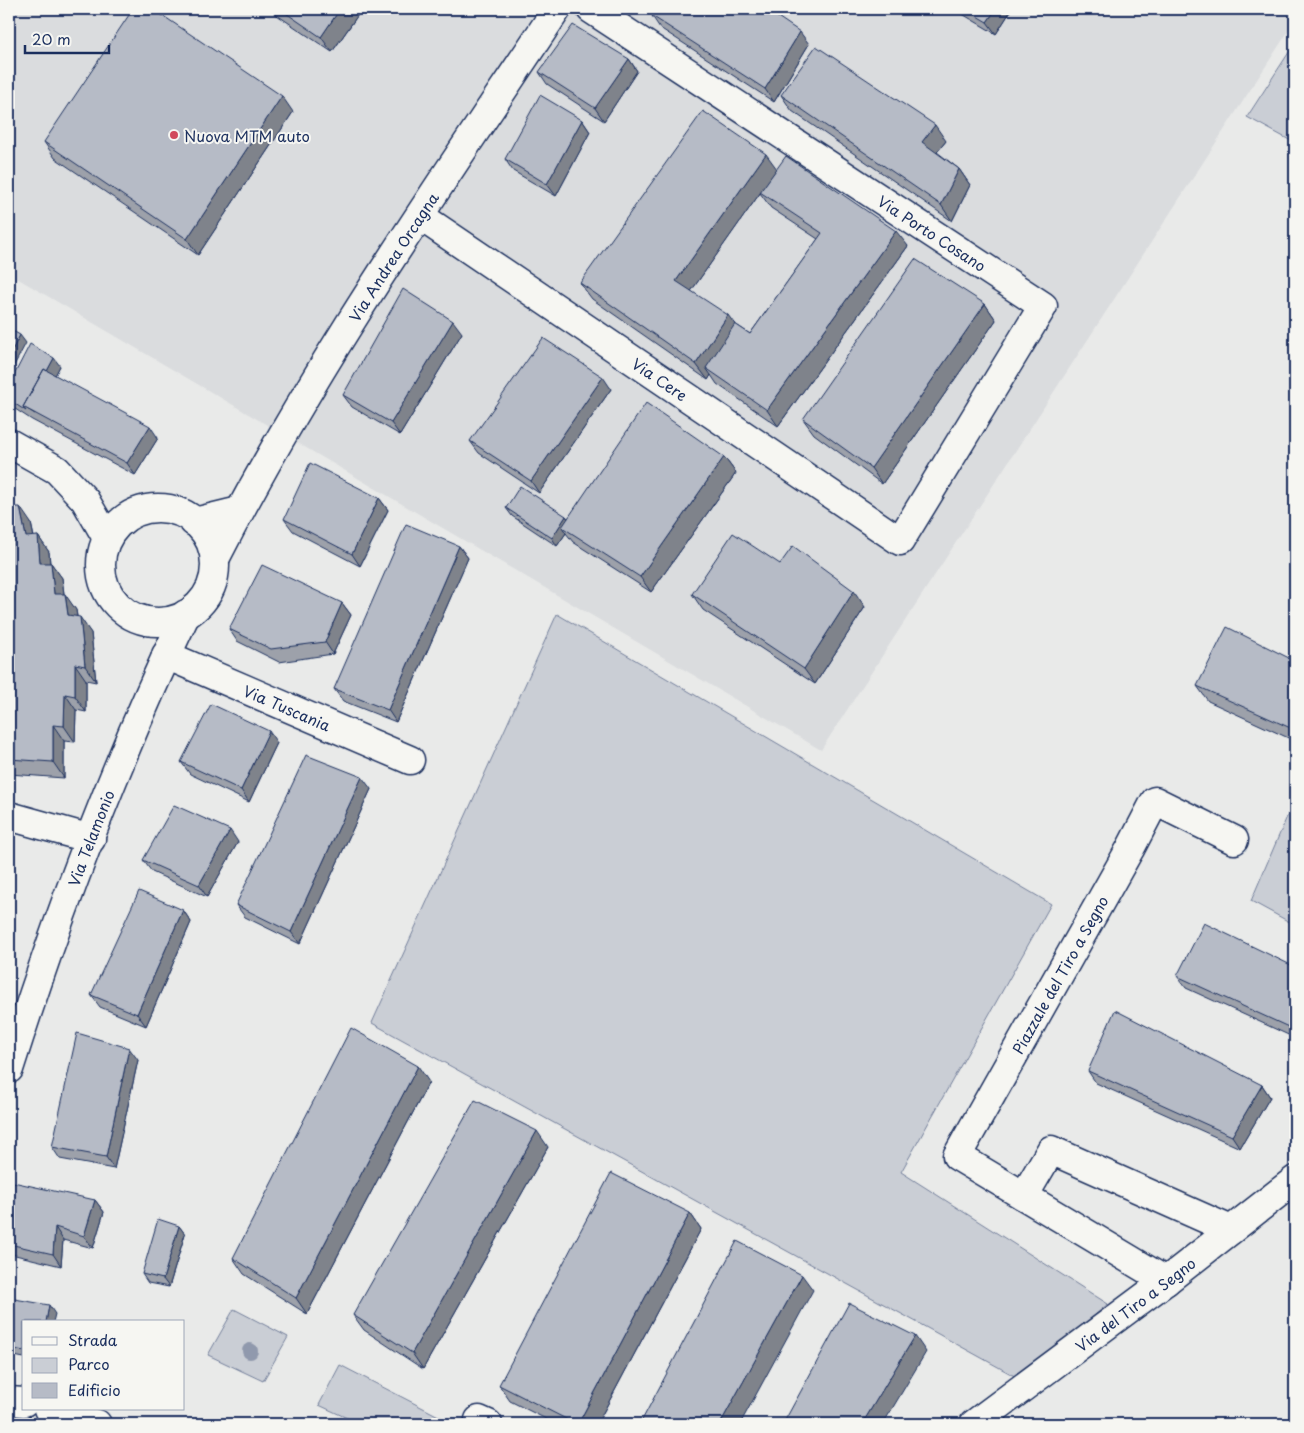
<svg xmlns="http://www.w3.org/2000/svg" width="1304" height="1433" font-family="'Playpen Sans',sans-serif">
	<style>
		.built { fill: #dadcde }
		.green { fill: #caced5; stroke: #727e9a }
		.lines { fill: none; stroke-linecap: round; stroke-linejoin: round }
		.minor-casing { stroke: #1b2f5e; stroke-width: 31 }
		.major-casing { stroke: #1b2f5e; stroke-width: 31 }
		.minor { stroke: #f6f6f2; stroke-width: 28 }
		.major { stroke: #f6f6f2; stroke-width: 28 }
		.tree { fill: #9099ad }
		.wall { fill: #9da1aa; stroke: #1b2f5e; fill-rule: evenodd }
		.shaded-wall { fill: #7f838b; stroke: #1b2f5e }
		.building { fill: #b6bbc6; stroke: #1b2f5e }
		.poi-dot { fill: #d1495b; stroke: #f6f6f2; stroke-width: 2 }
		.labels { text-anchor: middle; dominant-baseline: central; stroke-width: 4; stroke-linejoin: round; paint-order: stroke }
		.poi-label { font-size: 15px; fill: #1b2f5e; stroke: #f6f6f2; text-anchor: start }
		.street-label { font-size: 15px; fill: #1b2f5e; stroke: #f6f6f2 }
	</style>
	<rect width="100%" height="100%" fill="#e9eae9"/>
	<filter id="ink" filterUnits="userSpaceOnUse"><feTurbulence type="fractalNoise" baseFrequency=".02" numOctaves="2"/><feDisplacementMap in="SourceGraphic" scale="10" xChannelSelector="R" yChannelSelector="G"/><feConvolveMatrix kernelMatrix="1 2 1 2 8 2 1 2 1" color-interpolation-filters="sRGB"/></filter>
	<g filter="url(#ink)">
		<!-- built -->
		<path class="built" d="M9,9H1295V21L821,750L15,277L9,286Z"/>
		<!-- green -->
		<path class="green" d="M1295,43V143L1247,117Z
			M557,614L1051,904L901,1172L1108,1304L1020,1379L372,1023Z
			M1295,798V925L1251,901Z
			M234,1309L288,1337L263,1381L208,1355Z
			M340,1365L454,1424H360L319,1405Z"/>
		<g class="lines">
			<!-- minor casing -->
			<g class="minor-casing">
				<g id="minor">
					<path id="s1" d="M420,216L900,541L1043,306L591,9"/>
					<path d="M194,522L239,511"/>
					<path id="s2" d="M215,559C313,366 438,188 557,9"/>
					<path id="s3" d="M166,655L410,760"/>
					<path d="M9,816L91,839"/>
					<path d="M1024,1196L1051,1150L1231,1230"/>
					<path id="s4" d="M1166,1281L957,1156L1130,849L1155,801L1234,840"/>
					<path d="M479,1420L488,1424"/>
					<path id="s5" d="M974,1424L1166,1281L1295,1180"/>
				</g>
			</g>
			<!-- major casing -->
			<g class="major-casing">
				<g id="major">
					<path d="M9,443L57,470L85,500L107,538"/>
					<circle cx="158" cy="565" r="57"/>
					<path id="s6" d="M9,1069C58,915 116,760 186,614"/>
					<path d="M9,1401L24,1402"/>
					<path d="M48,1409L97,1424"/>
				</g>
			</g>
			<!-- minor -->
			<use href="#minor" class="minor"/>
			<!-- major -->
			<use href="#major" class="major"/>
		</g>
		<!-- trees -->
		<circle class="tree" cx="250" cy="1351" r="8"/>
		<!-- wall -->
		<path class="wall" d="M268,9H362L332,52Z
			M954,9H1012L996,34Z
			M652,16L809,44L774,102L660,28Z
			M629,59L637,71L604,121L547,84L539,72Z
			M781,95L946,141L937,152L959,169L970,185L952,221L792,111Z
			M293,112L198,255L55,158L44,142Z
			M582,120L590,132L556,196L513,171L505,159Z
			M776,169L908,246L778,426L717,384L711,375L708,380L592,299L580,283ZM760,193L771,208L818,239L750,334L735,324L691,291Z
			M985,304L996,320L882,484L814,434L803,419Z
			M462,333L400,435L352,407L343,395Z
			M60,366L55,375L158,438L135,475L32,420L9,405V385Z
			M611,389L539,493L479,453L470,441Z
			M724,457L736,473L651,592L573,542L566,533L557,546L512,516L506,508L566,516L567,518Z
			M379,498L388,510L360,566L293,531L284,519Z
			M9,507L31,523L34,537L38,536L49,552L50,563H51L62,578L64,594L76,610L77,616L91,633L96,682L86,680V712L76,710L75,742L64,741V778L9,774Z
			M459,546L468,558L396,722L343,701L334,689Z
			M780,564L865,607L815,684L703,610L692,594Z
			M342,603L351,615L333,654L279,662L237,641L229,629Z
			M1295,661V741L1208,701L1197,686Z
			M277,743L249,802L190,774L181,762Z
			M371,789L300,944L245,917L236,905Z
			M238,842L207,897L152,872L143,860Z
			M183,910L191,922L146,1026L100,1007L91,995Z
			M1295,967V1038L1186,988L1177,976Z
			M138,1060L114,1169L60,1159L52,1147Z
			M1088,1071L1262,1085L1270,1097L1240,1148L1096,1083Z
			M429,1082L307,1314L244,1274L233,1258Z
			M548,1147L423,1369L364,1330L353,1315Z
			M95,1200L104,1212L93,1248L63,1240L61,1266L11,1254L9,1251V1207Z
			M690,1213L701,1229L597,1424H556L510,1401L499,1385Z
			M179,1226L185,1234L169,1287L148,1283L142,1274Z
			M9,1298L55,1314L24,1322V1358L9,1355Z"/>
		<!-- shaded-wall -->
		<path class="shaded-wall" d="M340,9H362L332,52L321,37Z
			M996,9H1012L996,34L987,22Z
			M800,32L809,44L774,102L765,89Z
			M629,59L637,71L604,121L595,108Z
			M282,96L293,112L198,255L187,239Z
			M582,120L590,132L556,196L547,184Z
			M935,125L946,141L933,157L922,142Z
			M766,154L777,169L687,297L676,281Z
			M959,169L970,185L952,221L941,205Z
			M896,231L908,246L778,426L767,410Z
			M985,304L996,320L882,484L871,468Z
			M728,315L739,330L706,368L711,375L708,380L696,364Z
			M453,321L462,333L400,435L391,423Z
			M20,335L26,343L9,375V356Z
			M54,358L60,366L35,414L27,409Z
			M603,377L611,389L539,493L531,481Z
			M150,426L158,438L135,475L127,463Z
			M724,457L736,473L651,592L640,577Z
			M379,498L388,510L360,566L352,554Z
			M20,507L31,523L37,553L26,537Z
			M566,516L571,524L562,527L566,533L557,546L552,538Z
			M38,536L49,552L51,579L40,563Z
			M459,546L468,558L396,722L388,710Z
			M51,563L62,578L66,610L54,594Z
			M854,591L865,607L815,684L804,669Z
			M65,594L76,610L79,631L68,615Z
			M342,603L351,615L333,654L325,642Z
			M80,617L91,633L96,682L85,666Z
			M75,664L86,680V712L75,696Z
			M65,694L76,710L75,742L64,726Z
			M53,725L64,741V778L53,762Z
			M269,731L277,743L249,802L241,790Z
			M362,777L371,789L300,944L291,932Z
			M230,830L238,842L207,897L199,885Z
			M183,910L191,922L146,1026L137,1014Z
			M129,1048L138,1060L114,1169L106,1157Z
			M418,1066L429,1082L307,1314L296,1298Z
			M1262,1085L1270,1097L1240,1148L1232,1136Z
			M537,1131L548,1147L423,1369L412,1353Z
			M95,1200L104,1212L93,1248L84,1236Z
			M690,1213L701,1229L597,1424H578Z
			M179,1226L185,1234L169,1287L163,1279Z
			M55,1227L63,1240L61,1266L53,1254Z
			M802,1275L813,1290L740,1424H720Z
			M49,1305L55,1314L53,1322H46Z
			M915,1336L926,1352L883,1424H862Z"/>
		<!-- building -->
		<path class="building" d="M133,9H153L282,96L187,239L44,142Z
			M280,9H340L321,37Z
			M657,9H766L800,32L765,89L652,16Z
			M965,9H996L987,22Z
			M573,25L629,59L595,108L539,72Z
			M816,46L935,125L922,142L959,169L941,205L781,95Z
			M540,95L582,120L547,184L505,159Z
			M703,111L766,154L676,281L728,315L696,364L580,283Z
			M786,156L896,231L767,410L706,368L735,324L750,334L822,233L760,192Z
			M915,259L985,304L871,468L803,419Z
			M403,289L453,321L391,423L343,395Z
			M9,329L20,335L9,356Z
			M543,338L603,377L531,481L470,441Z
			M30,344L54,358L47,371L44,369L23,407L26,411L9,400V385Z
			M44,369L150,426L127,463L23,407Z
			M646,403L724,457L640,577L562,527Z
			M310,463L379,498L352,554L284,519Z
			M520,486L566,516L552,538L506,508Z
			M9,507H20L26,537L38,536L40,563H51L54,594H65L68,615L80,617L85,666L75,664V696L65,694L64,726L53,725V762L9,759Z
			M406,524L459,546L388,710L334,689Z
			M733,533L780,564L793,546L854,591L804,669L692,594Z
			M262,565L342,603L325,642L271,649L229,629Z
			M1227,627L1295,661V730L1197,686Z
			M211,704L269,731L241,790L181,762Z
			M306,755L362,777L291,932L236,905Z
			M174,805L230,830L199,885L143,860Z
			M139,891L183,910L137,1014L91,995Z
			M1204,923L1295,967V1030L1177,976Z
			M1115,1010L1262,1085L1232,1136L1088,1071Z
			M351,1028L418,1066L296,1298L233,1258Z
			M77,1033L129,1048L106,1157L52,1147Z
			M475,1100L537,1131L412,1353L353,1315Z
			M611,1173L690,1213L578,1424H576L499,1385Z
			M13,1182L95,1200L84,1236L55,1227L53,1254L9,1244V1207Z
			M158,1219L179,1226L163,1279L142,1274Z
			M737,1241L802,1275L720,1424H640Z
			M9,1298L49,1305L46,1322H24V1351L9,1348Z
			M849,1303L915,1336L862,1424H783Z"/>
	</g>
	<!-- markers -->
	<circle class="poi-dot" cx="174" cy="135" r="5"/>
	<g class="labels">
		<!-- poi labels -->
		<g class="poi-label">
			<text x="184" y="135">Nuova MTM auto</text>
		</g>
		<!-- street labels -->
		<g class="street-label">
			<text transform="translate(932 233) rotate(33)">Via Porto Cosano</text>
			<text stroke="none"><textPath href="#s2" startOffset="351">Via Andrea Orcagna</textPath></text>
			<text stroke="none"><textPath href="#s1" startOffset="290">Via Cere</textPath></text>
			<text stroke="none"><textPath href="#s3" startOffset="132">Via Tuscania</textPath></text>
			<text stroke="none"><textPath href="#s6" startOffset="245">Via Telamonio</textPath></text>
			<text stroke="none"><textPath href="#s4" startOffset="452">Piazzale del Tiro a Segno</textPath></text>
			<text stroke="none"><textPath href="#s5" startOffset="201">Via del Tiro a Segno</textPath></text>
		</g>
	</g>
	<!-- margin -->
	<rect width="1304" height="1433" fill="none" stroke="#f6f6f2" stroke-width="30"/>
	<rect x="15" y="15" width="1274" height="1403" fill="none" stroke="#1b2f5e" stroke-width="2" filter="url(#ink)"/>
	<!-- legend -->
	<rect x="22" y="1320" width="162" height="90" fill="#f6f6f2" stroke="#9ea6b7"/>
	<rect x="32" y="1337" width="25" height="8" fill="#f6f6f2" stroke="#9ea6b7"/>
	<text x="68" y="1346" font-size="15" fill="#1b2f5e">Strada</text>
	<rect x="32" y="1358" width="25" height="15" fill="#caced5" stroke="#9ea6b7"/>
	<text x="68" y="1370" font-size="15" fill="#1b2f5e">Parco</text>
	<rect x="32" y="1383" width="25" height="15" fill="#b6bbc6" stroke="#9ea6b7"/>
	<text x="68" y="1396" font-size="15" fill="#1b2f5e">Edificio</text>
	<!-- scale -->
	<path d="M25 45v8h84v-8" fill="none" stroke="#1b2f5e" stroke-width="2.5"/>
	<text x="32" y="45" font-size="15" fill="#1b2f5e" stroke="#f6f6f2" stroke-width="4" paint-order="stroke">20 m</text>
</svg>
